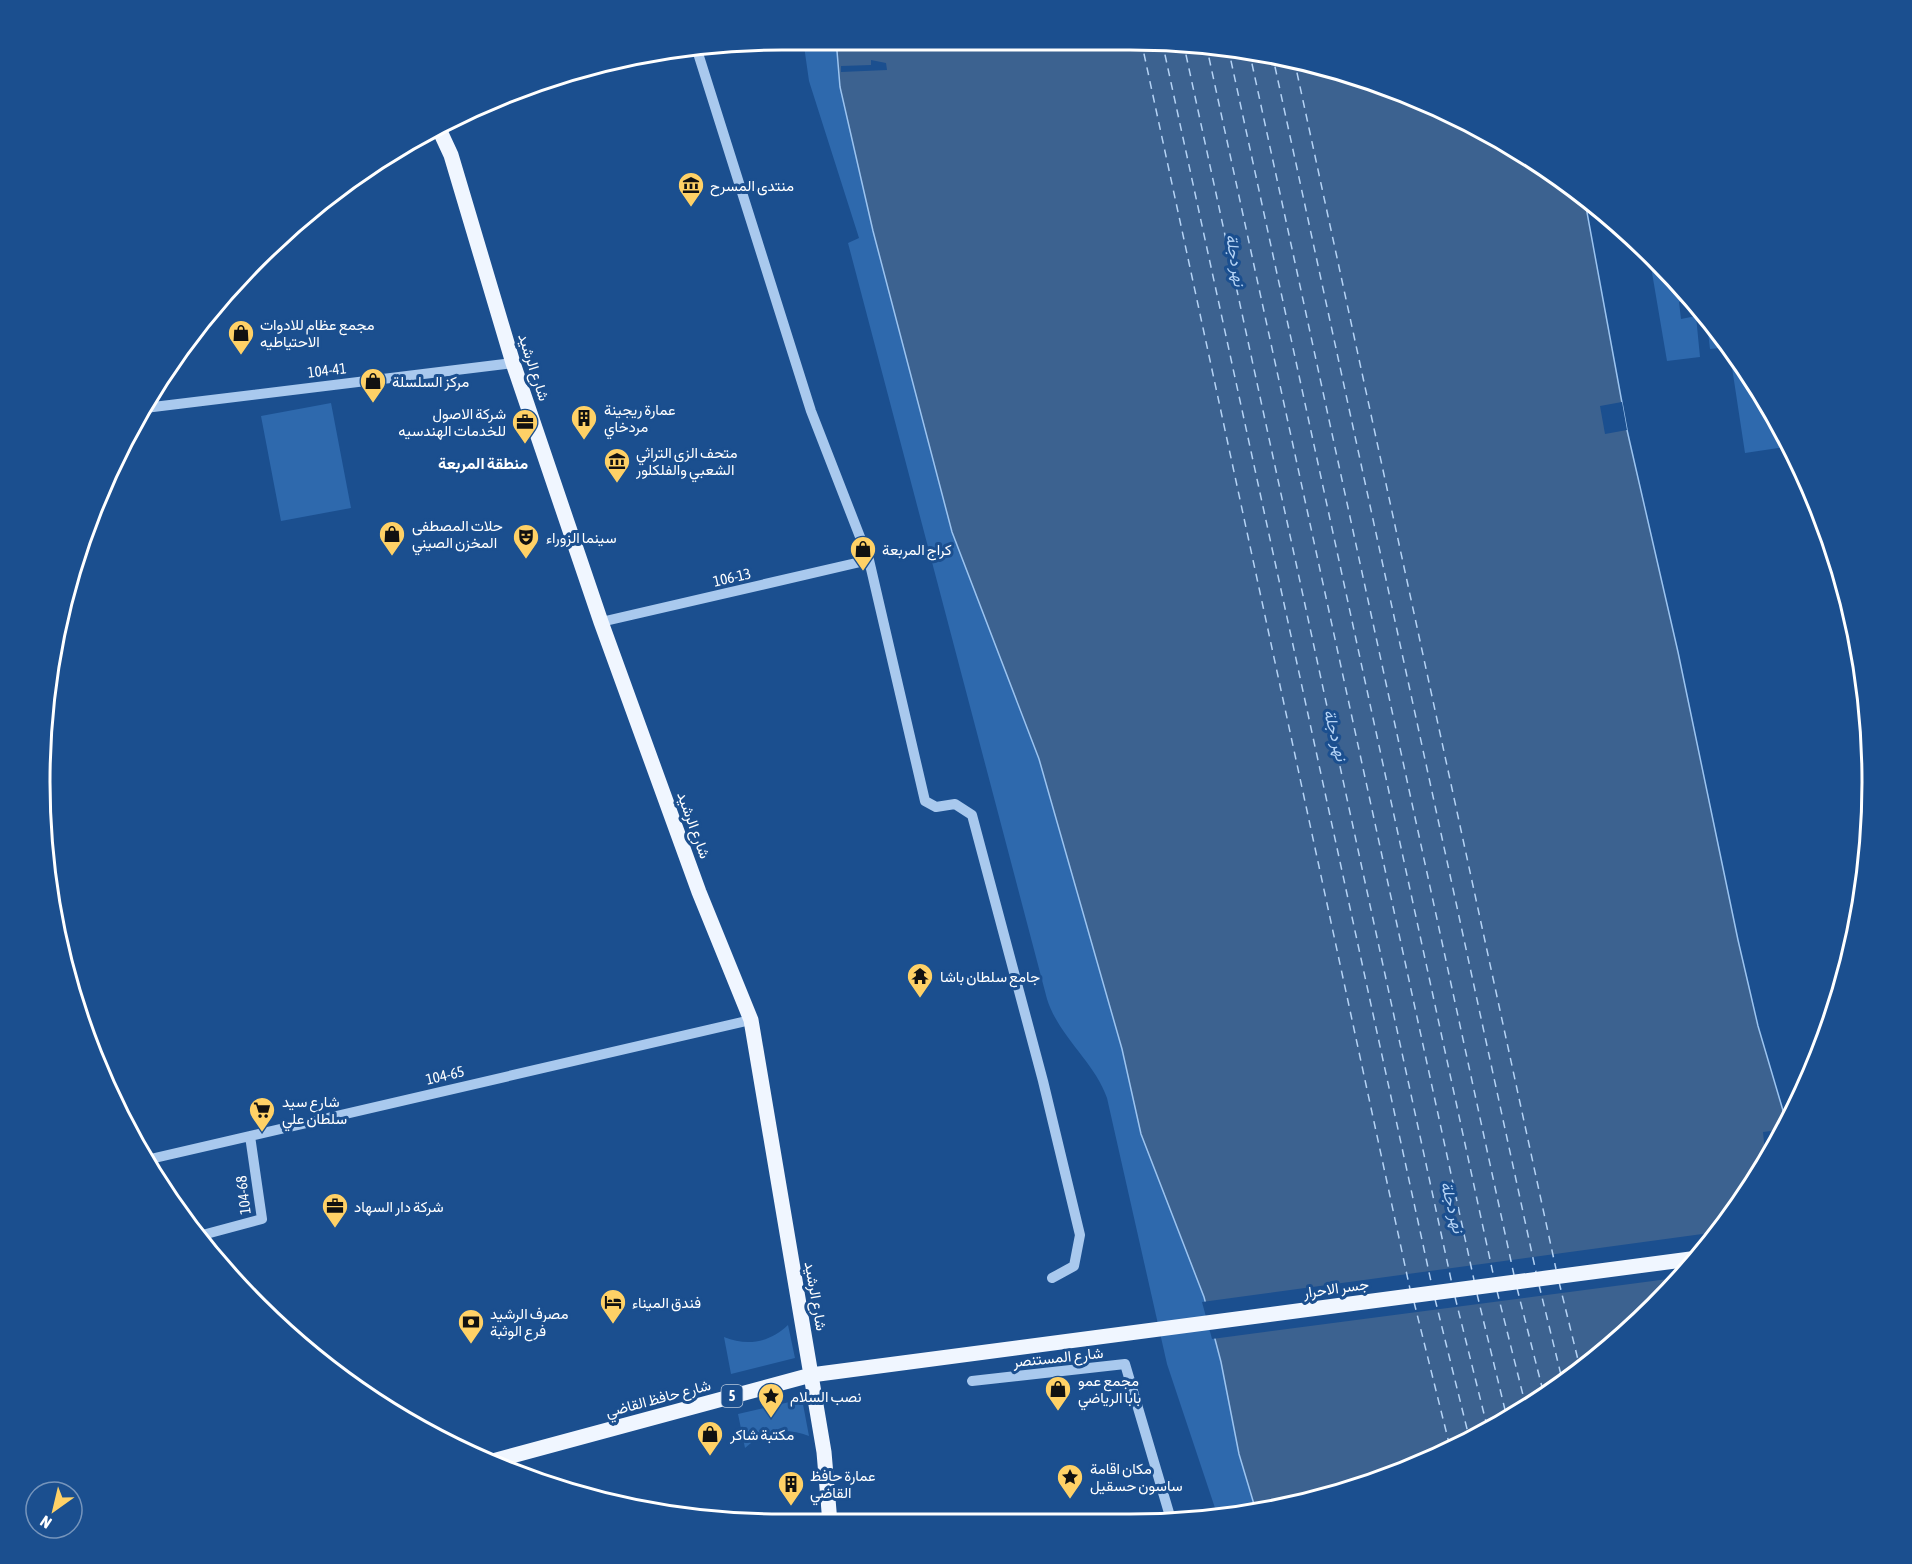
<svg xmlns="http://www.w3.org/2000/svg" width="1912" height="1564" font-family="'Asap Condensed',Vazirmatn,sans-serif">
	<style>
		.green { fill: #2e69ad }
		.water { fill: #3c6290; stroke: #9cc4f0; stroke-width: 1.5 }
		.pier { fill: #1b4f8f }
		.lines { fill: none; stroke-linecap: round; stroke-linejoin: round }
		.ferry { stroke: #b5d3f5; stroke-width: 1.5; stroke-dasharray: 8 6; stroke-linecap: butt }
		.minor { stroke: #a9c9ee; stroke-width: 10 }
		.major { stroke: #f0f6ff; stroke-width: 15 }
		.labels { text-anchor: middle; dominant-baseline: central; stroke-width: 6; stroke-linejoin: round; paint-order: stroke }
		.shield { fill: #1b4f8f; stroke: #bbcadd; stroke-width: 1.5 }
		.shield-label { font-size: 14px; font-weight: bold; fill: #fff }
		.poi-label { font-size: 15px; fill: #fff; stroke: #1b4f8f; text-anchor: start }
		.street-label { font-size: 15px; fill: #fff; stroke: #1b4f8f }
		.water-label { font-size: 16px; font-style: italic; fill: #b5d3f5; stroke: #1b4f8f }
		.neighbourhood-label { font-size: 16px; font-weight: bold; fill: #fff; stroke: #1b4f8f }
		.rim { fill: none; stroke: #fff; stroke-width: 3 }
	</style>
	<rect width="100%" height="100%" fill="#1b4f8f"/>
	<!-- green -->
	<path class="green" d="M803,39H836L840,87L873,231L952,532L1039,759L1122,1049L1141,1134L1204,1297L1221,1362L1239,1454L1256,1511L1218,1517L1167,1364L1107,1098C1094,1061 1059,1037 1047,999L848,243L859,238L809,81Z
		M1649,255L1697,306L1690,307L1689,301L1679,302L1681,319L1696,316L1700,357L1667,361Z
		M1706,315L1730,347L1710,349Z
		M1738,360L1792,446L1745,453L1731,361Z
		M331,403L351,508L281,521L261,416Z
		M788,1325L795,1358L731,1374L724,1337C748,1347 770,1342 788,1325Z
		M802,1399L809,1436C784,1427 765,1430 745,1448L738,1414Z"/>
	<!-- water -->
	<path class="water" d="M836,39L1179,41L1275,53L1414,95L1542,164L1584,196L1627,430L1678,652L1738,940L1758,1026L1787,1124L1773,1154L1688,1272L1582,1372L1458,1449L1322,1500L1256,1511L1239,1454L1221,1362L1204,1297L1141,1134L1122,1049L1039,759L952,532L873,231L840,87Z"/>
	<!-- pier -->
	<path class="pier" d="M871,60L886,63L887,70L841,72V66L871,65Z
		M1622,402L1627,430L1605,434L1600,406Z
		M1778,1130L1780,1140L1766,1163L1763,1132Z
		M1717,1232L1683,1277L1212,1339L1202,1302Z"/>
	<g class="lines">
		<!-- ferry -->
		<path class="ferry" d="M1141,40L1410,1289
			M1162,41L1432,1286
			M1183,41L1452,1284
			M1206,44L1474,1280
			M1228,47L1494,1278
			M1249,50L1514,1275
			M1272,53L1536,1272
			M1294,59L1556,1269
			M1559,1282L1581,1372
			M1539,1285L1563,1383
			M1517,1288L1544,1395
			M1497,1291L1526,1407
			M1477,1294L1507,1418
			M1455,1297L1488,1430
			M1435,1299L1470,1441
			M1414,1302L1451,1451"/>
		<!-- minor -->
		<path class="minor" d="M697,50L811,411L869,560L925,801L936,807L955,804L972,815L1043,1081L1080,1235L1074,1266L1052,1278
			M145,408L513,363
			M601,622L869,560
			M146,1160L751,1020
			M195,1237L262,1219L250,1136
			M972,1381L1125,1364L1172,1523"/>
		<!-- major -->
		<path class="major" d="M438,127L451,155L513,363L601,622L699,892L751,1020L824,1452L830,1523
			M489,1462L811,1375L1698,1258"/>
	</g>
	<!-- icons -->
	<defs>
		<g id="museum-pin" transform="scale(1.35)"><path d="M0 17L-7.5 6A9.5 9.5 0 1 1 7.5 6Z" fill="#ffd166" stroke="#1b4f8f"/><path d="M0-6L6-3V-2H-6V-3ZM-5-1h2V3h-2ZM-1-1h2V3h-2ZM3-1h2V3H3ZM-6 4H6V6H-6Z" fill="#111"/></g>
		<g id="shop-pin" transform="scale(1.35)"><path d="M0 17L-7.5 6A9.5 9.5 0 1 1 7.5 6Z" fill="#ffd166" stroke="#1b4f8f"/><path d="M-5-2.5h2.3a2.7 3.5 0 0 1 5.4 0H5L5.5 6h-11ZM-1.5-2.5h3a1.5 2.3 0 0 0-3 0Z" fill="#111"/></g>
		<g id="building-pin" transform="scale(1.35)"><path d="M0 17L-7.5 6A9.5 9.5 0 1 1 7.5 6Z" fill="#ffd166" stroke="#1b4f8f"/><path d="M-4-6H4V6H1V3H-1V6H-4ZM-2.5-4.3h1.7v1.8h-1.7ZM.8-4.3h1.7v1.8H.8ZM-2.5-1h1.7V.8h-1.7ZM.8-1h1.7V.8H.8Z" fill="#111"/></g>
		<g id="office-pin" transform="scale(1.35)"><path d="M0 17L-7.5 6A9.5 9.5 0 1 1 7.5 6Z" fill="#ffd166" stroke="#1b4f8f"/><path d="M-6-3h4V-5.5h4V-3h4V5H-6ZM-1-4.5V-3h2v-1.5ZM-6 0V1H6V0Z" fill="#111"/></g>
		<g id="theatre-pin" transform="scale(1.35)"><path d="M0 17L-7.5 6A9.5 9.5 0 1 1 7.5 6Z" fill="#ffd166" stroke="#1b4f8f"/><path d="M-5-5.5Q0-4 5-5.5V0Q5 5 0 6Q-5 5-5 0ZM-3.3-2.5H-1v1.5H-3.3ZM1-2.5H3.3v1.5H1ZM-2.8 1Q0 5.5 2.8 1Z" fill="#111"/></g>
		<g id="temple-pin" transform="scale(1.35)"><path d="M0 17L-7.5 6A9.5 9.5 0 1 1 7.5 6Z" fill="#ffd166" stroke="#1b4f8f"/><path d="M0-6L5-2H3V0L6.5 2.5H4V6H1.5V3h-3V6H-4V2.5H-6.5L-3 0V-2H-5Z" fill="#111"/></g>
		<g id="supermarket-pin" transform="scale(1.35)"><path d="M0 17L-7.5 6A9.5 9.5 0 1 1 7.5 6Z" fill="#ffd166" stroke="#1b4f8f"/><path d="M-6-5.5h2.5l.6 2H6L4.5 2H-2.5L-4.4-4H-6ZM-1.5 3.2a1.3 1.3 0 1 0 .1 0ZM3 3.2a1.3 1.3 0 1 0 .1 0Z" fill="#111"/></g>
		<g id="hotel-pin" transform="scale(1.35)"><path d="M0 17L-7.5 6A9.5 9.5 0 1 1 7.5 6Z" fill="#ffd166" stroke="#1b4f8f"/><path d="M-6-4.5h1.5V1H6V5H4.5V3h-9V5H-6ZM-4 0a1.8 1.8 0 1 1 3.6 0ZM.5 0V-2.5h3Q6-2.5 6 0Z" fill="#111"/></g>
		<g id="bank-pin" transform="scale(1.35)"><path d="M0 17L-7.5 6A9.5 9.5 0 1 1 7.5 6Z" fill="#ffd166" stroke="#1b4f8f"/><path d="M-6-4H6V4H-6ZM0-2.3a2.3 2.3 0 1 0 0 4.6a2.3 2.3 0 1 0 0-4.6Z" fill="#111"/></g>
		<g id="sight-pin" transform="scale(1.35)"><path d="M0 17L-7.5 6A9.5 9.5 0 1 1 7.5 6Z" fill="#ffd166" stroke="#1b4f8f"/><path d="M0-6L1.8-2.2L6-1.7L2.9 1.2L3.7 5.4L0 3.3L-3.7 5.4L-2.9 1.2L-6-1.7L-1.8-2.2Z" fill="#111"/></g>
	</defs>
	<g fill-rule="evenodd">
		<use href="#museum-pin" x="691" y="185"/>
		<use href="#shop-pin" x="241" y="333"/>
		<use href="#shop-pin" x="373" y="381"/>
		<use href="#building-pin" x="584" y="418"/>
		<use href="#office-pin" x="525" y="422"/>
		<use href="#museum-pin" x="617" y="461"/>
		<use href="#shop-pin" x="392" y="534"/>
		<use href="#theatre-pin" x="526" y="537"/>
		<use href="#shop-pin" x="863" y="549"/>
		<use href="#temple-pin" x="920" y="976"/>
		<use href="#supermarket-pin" x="262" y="1110"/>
		<use href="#office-pin" x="335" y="1206"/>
		<use href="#hotel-pin" x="613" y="1302"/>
		<use href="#bank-pin" x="471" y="1322"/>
		<use href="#shop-pin" x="1058" y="1389"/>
		<use href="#sight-pin" x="771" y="1396"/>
		<use href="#shop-pin" x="710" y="1434"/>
		<use href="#sight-pin" x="1070" y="1477"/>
		<use href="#building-pin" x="791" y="1484"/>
	</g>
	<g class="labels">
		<!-- shield labels -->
		<rect class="shield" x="721.5" y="1385" width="21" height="22" rx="4.5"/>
		<g class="shield-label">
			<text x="732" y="1396">5</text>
		</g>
		<!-- poi labels -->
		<g class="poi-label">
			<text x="710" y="185">منتدى المسرح</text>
			<text x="260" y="324">مجمع عظام للادوات<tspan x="260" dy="17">الاحتياطيه</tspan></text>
			<text x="392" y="381">مركز السلسلة</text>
			<text x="604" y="409">عمارة ريجينة<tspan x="604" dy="17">مردخاي</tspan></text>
			<text x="506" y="413" text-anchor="end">شركة الاصول<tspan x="506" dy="17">للخدمات الهندسيه</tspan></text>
			<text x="636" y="452">متحف الزي التراثي<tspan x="636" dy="17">الشعبي والفلكلور</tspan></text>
			<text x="412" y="525">حلات المصطفى<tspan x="412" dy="17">المخزن الصيني</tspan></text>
			<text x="546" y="537">سينما الزوراء</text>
			<text x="882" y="549">كراج المربعة</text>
			<text x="940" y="976">جامع سلطان باشا</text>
			<text x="282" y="1101">شارع سيد<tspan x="282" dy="17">سلطان علي</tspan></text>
			<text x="354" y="1206">شركة دار السهاد</text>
			<text x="632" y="1302">فندق الميناء</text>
			<text x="490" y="1313">مصرف الرشيد<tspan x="490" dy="17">فرع الوثبة</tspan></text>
			<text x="1078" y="1380">مجمع عمو<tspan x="1078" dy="17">بابا الرياضي</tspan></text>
			<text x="790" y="1396">نصب السلام</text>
			<text x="730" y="1434">مكتبة شاكر</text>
			<text x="1090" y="1468">مكان اقامة<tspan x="1090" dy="17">ساسون حسقيل</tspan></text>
			<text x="810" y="1475">عمارة حافظ<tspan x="810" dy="17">القاضي</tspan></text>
		</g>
		<!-- street labels -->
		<g class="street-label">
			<text transform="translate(534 367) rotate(72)">شارع الرشيد</text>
			<text transform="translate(327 370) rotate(-7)">104-41</text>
			<text transform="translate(732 577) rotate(-13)">106-13</text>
			<text transform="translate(694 825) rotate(70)">شارع الرشيد</text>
			<text transform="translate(445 1075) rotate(-13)">104-65</text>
			<text transform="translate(243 1195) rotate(-97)">104-68</text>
			<text transform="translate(1336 1288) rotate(-8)">جسر الاحرار</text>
			<text transform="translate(816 1296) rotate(80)">شارع الرشيد</text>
			<text transform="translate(1058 1357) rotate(-6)">شارع المستنصر</text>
			<text transform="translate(658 1398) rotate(-15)">شارع حافظ القاضي</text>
		</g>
		<!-- water labels -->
		<g class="water-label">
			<text transform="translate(1236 260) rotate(81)">نهر دجلة</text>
			<text transform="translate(1336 735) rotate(76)">نهر دجلة</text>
			<text transform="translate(1453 1207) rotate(76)">نهر دجلة</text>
		</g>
		<!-- neighbourhood labels -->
		<g class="neighbourhood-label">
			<text x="483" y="463">منطقة المربعة</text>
		</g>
	</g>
	<!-- crop -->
	<path d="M0 0H1912V1564H0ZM782 50H1130A732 732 0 0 1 1862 782V782A732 732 0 0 1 1130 1514H782A732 732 0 0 1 50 782V782A732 732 0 0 1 782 50Z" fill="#1b4f8f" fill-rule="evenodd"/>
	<path class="rim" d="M782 50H1130A732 732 0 0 1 1862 782V782A732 732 0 0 1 1130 1514H782A732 732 0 0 1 50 782V782A732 732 0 0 1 782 50Z"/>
	<!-- north arrow -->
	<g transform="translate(54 1510) rotate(214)"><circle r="28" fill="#1b4f8f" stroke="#7695bc" stroke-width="1.5"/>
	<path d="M0-4.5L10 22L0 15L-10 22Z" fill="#ffd166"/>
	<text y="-9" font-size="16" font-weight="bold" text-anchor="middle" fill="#ffffff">N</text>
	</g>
</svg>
